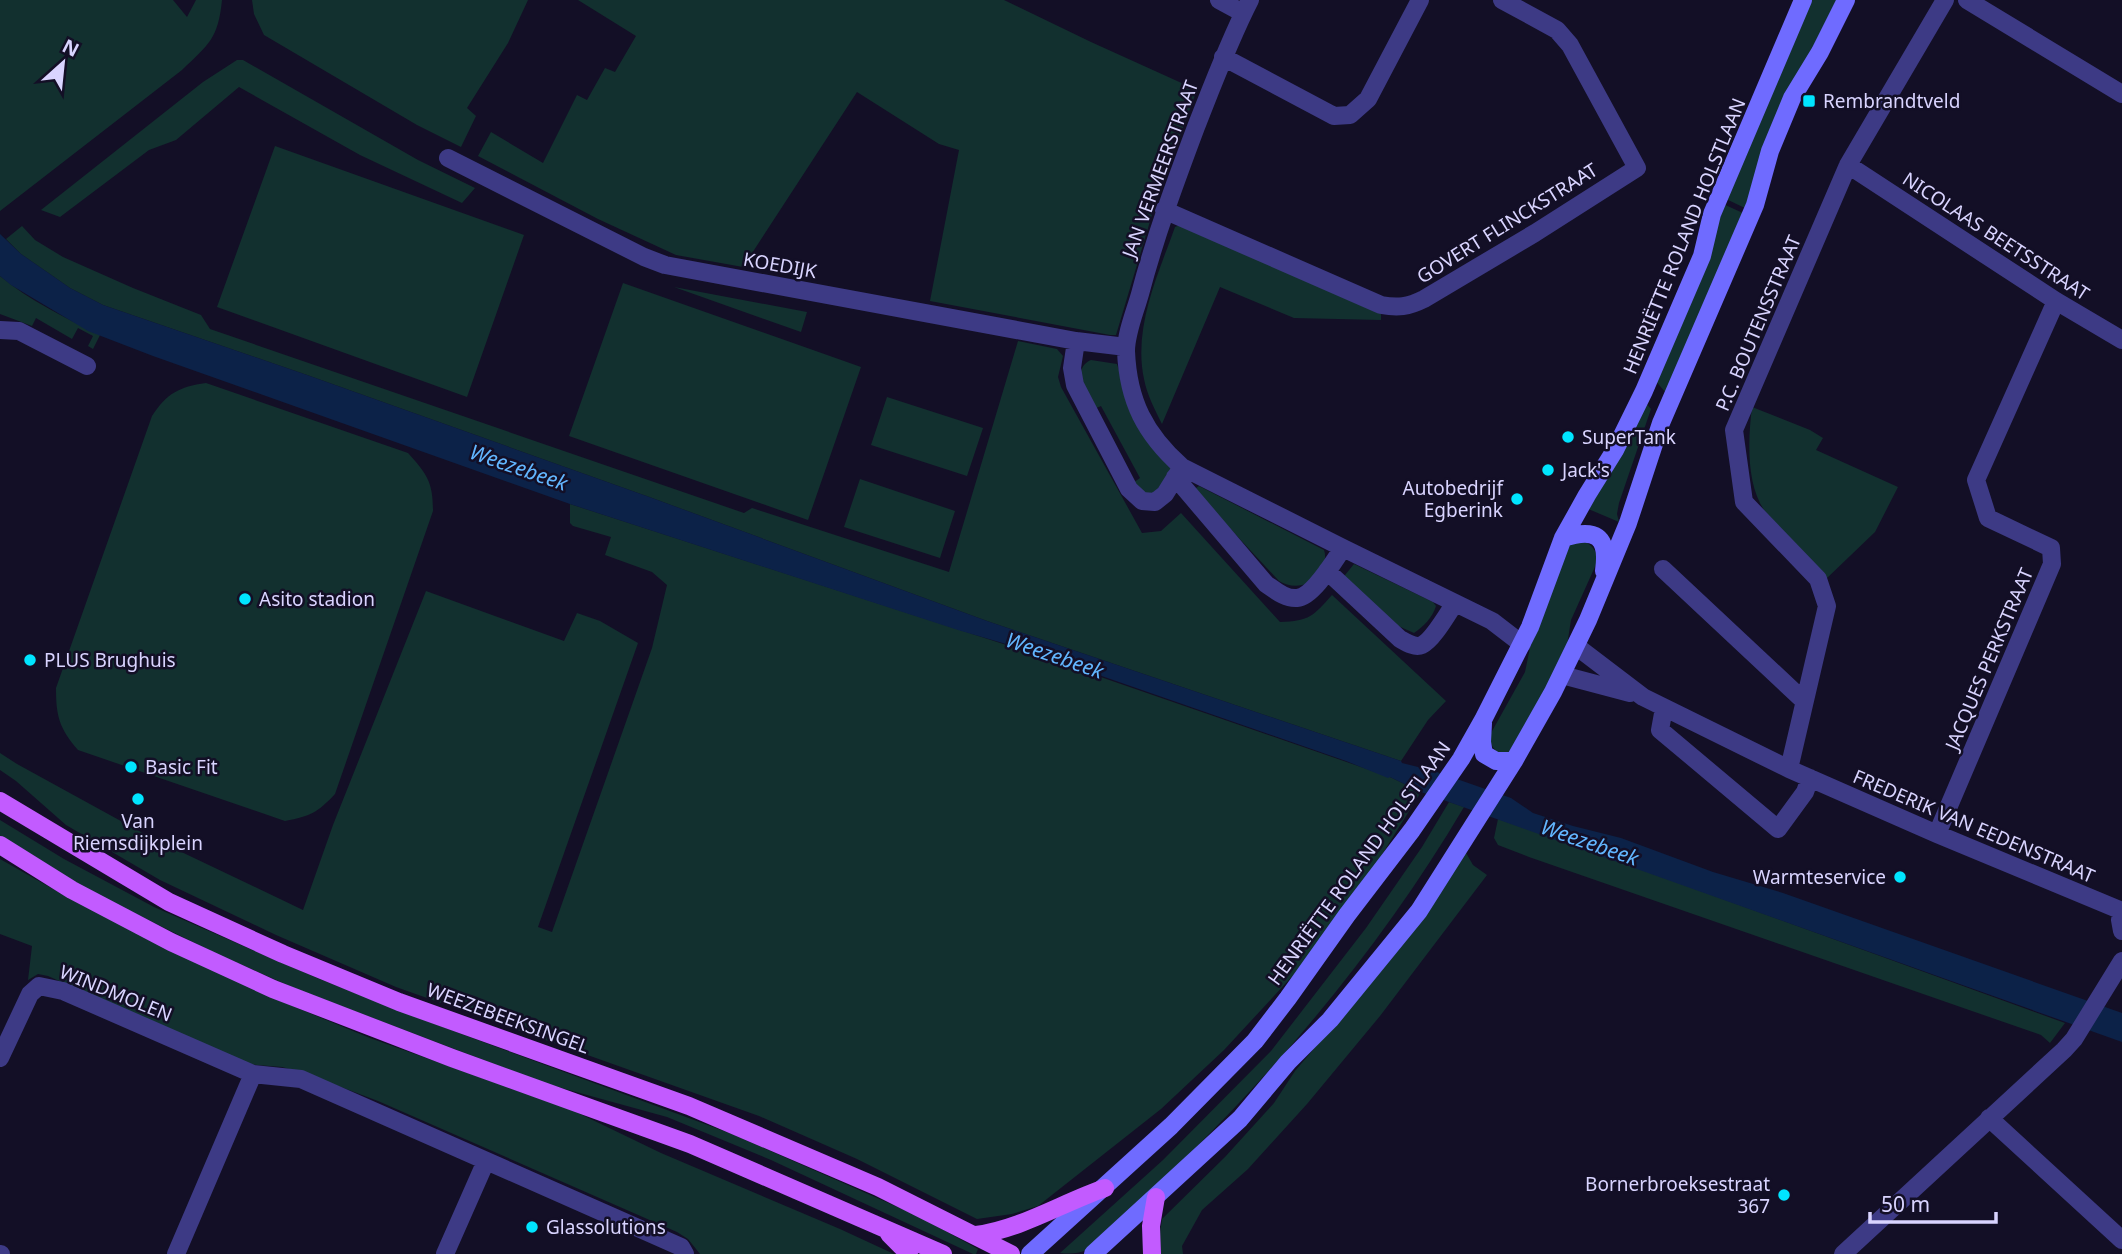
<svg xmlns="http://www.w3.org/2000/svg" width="2122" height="1254" font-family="'Noto Sans',sans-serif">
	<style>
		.green { fill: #12302f }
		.water { fill: #0c2248 }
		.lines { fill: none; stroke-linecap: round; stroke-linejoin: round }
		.street { stroke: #3d3a85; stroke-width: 18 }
		.secondary { stroke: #6f6bff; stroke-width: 18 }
		.primary { stroke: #c25bff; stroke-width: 18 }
		.poi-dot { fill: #00e5ff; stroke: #130f26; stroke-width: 2.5 }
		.labels { text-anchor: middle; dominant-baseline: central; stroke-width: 5; stroke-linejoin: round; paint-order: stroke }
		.poi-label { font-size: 19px; fill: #d9d4ff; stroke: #130f26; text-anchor: start }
		.street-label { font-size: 19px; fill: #d9d4ff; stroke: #130f26 }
		.water-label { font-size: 21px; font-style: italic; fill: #62b6ff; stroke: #130f26 }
	</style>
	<rect width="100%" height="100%" fill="#130f26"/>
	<!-- green -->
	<path class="green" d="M0,0H173L187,17L196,0H222C218,39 209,44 182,70L0,211Z
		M252,0H528L508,43L467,108L476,116L461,147L417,125L264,35L254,14Z
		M578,0H1004L1091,42L1197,90L1157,198L1116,335H1110L930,301L959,150L939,144L857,92L743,267L676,255L598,219L478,156L491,132L543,163L577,95L587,100L605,68L615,72L636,36Z
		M1808,0H1840L1747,209L1724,198Z
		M237,60H243L418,160L475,188L462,203L360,155L239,87L176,140L149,150L60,217L41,210L203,82Z
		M275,146L524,235L467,397L217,307Z
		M1721,203L1745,214L1666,393L1654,379Z
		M1180,225L1381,314V320L1294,318L1220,287L1162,424C1155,410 1147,395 1144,379C1133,327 1158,275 1175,227Z
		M22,226L35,240L63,257L133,288L201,315L210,329L744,513L752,508L949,572L1018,341L1057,349L1063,356L1058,377L1061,387L1142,533L1161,531L1181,513L1280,622C1310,621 1313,616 1332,595L1446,701L1428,720L1401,761L987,621L652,498L307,375L103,305L70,288L21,254L6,239Z
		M0,276C30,301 66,318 100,335L93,349L88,346L93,336L78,328L72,339L36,318L32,326L0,314Z
		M623,283L861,367L808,520L569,436Z
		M674,287L807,312L801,332Z
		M1091,360L1117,364L1120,373L1171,467L1172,471L1151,497L1130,485L1140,478L1101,406L1090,411C1085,396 1071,368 1091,360Z
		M206,383L408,453C427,474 433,482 433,511L335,794C317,813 311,816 285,821L78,750C59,728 56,716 56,688L152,416C167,393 179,387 206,383Z
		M887,397L983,428L967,476L871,445Z
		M1646,403L1651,409L1619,503L1617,514L1619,522L1586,508Z
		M1752,407L1810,430L1823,438L1816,450L1898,487L1875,532L1826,579L1764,510C1746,483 1748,439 1752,407Z
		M860,479L955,511L940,558L844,527Z
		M1199,486L1324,550C1329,563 1316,582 1302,585C1294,587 1286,585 1279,581L1196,492V488Z
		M570,504L1037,655L1390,777L1421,792L1368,877L1299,969L1224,1050L1161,1109L1038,1206L1012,1214L977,1219L857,1159L759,1116L396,987L276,935L160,880L66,825L16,781L0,770V753L17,764L150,837L303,910L333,825L426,591L564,641L577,613L600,621L638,643L538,927L552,932L652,648L667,585L652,572L605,555L611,537L573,526L570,523Z
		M1582,541C1592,544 1596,550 1598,560L1571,620L1566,652L1512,753L1501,755C1493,749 1489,744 1491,733L1525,672L1532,638L1560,561L1571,543Z
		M1354,564L1433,602L1436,606C1433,617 1423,627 1414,633L1396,625L1341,580Z
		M1449,802L1464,807C1379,951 1270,1079 1149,1193C1129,1211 1109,1235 1086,1250C1078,1254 1069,1254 1060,1253L1163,1160L1271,1051L1366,928L1422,847Z
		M1498,819L1560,840L2065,1023L2050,1043L2041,1035L1529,857L1498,845L1494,838Z
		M0,820L64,859L154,907L317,978L413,1016L732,1134L918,1216L978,1249L976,1254H973L771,1160L667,1117L547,1084L299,990L217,954L88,890L0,836Z
		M1465,851L1473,865L1487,875L1380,1016L1307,1104L1248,1169L1202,1210L1182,1246L1183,1254H1159V1240L1162,1219L1225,1157L1274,1103L1295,1071L1357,998Z
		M0,859L76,902L268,996L370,1038L574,1111L661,1153L840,1229L894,1254H700L688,1239L677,1232L378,1101L301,1072L282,1067L246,1064L48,976L38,974L28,980L32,946L0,934Z"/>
	<!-- water -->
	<path class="water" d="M0,234L21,254L70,288L103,305L307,375L652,498L987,621L1401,761L1402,763L1434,771L1511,798L1533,813L1573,826L1621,838L1713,872L1783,893L2122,1013V1042L1449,802L1421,792L1390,777L1388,778L1346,761L1027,650L958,630L570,504L153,356L88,331L11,285L0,276Z"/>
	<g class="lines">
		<!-- street -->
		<path class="street" d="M1219,0L1243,13
			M1250,0C1229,41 1213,84 1196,127C1175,183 1155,237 1140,294C1135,312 1126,333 1126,351C1128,401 1145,434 1182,467L1343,548L1492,621L1522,644
			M1967,0L2122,94
			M1223,57L1334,116L1350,115L1368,99L1420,0
			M448,158L644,257L665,265L1076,341L1126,347
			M1848,165L2056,301L2122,340
			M1164,210L1381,305C1398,308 1408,307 1424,299L1535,233L1637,168L1570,45L1557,30L1502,0
			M0,330L19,331L87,366
			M1076,341L1072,368L1075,385L1129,489L1142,501L1155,502L1165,494L1180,470
			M1175,477L1266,584C1275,590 1285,599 1297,598C1313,597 1334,561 1343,548
			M1663,569L1804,701
			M1327,571L1400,639C1407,643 1415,648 1422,645C1433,640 1448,613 1455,603
			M1576,646L1643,697L1789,769L1937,834L2122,911
			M1562,675L1630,693
			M1664,708L1660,730L1778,829L1805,792L1810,778
			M1789,769L1827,606L1818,579L1744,502L1734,430L1848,165L1945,0
			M1937,834L2052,564L2051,548L1988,518L1976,480L2056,301
			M2122,911L2120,920L2122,931
			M0,1058L30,994L39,986L63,991L253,1074L301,1079L681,1247L685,1254
			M1989,1118L2122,1240
			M0,1254H1
			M176,1254L253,1074
			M445,1254L486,1161
			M1843,1254L2064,1050L2074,1039L2122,961"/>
		<!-- secondary -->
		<path class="secondary" d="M1563,538C1595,528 1609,535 1604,571
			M1483,723L1482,742L1484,754L1496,761H1514
			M1030,1254L1171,1126L1255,1041L1288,998L1347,915L1412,830L1461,759L1483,720L1530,627L1563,538L1587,495L1615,450L1644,391L1702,256L1712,214L1803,0
			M1093,1254L1240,1119L1288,1062L1330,1020L1419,911L1514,761L1553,692L1588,620L1628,523L1661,423L1755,205L1770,151L1792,98L1820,52L1846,0"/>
		<!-- primary -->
		<path class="primary" d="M0,801L169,902L283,954L399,1002L689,1106L878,1187L1011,1254
			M0,845L72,890L171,942L273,989L452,1058L690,1144L943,1254
			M889,1234L909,1254
			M976,1235C1021,1229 1062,1203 1105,1188
			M1152,1254L1151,1226L1156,1197"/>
	</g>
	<!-- markers -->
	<g class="poi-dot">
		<rect x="1802" y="94" width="14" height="14" rx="3.5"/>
		<circle cx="1568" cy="437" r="7"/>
		<circle cx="1548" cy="470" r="7"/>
		<circle cx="1517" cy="499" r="7"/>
		<circle cx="245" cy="599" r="7"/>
		<circle cx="30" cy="660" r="7"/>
		<circle cx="131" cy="767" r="7"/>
		<circle cx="138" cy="799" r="7"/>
		<circle cx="1900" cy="877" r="7"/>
		<circle cx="1784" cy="1195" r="7"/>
		<circle cx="532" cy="1227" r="7"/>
	</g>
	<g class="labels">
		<!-- poi labels -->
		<g class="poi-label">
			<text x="1823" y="101">Rembrandtveld</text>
			<text x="1582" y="437">SuperTank</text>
			<text x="1562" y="470">Jack's</text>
			<text x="1503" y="488" text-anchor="end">Autobedrijf<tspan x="1503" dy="22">Egberink</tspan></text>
			<text x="259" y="599">Asito stadion</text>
			<text x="44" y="660">PLUS Brughuis</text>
			<text x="145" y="767">Basic Fit</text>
			<text x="138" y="821" text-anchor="middle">Van<tspan x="138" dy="22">Riemsdijkplein</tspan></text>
			<text x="1886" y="877" text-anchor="end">Warmteservice</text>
			<text x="1770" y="1184" text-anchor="end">Bornerbroeksestraat<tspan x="1770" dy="22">367</tspan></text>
			<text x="546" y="1227">Glassolutions</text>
		</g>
		<!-- street labels -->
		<g class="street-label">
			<text transform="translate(1160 169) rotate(-70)">JAN VERMEERSTRAAT</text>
			<text transform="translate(1507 223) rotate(-32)">GOVERT FLINCKSTRAAT</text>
			<text transform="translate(1684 236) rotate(-68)">HENRIËTTE ROLAND HOLSTLAAN</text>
			<text transform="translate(1996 236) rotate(33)">NICOLAAS BEETSSTRAAT</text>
			<text transform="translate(780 265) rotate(10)">KOEDIJK</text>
			<text transform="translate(1758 323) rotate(-67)">P.C. BOUTENSSTRAAT</text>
			<text transform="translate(1989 659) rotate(-67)">JACQUES PERKSTRAAT</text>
			<text transform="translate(1974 826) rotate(23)">FREDERIK VAN EEDENSTRAAT</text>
			<text transform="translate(1359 863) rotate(-54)">HENRIËTTE ROLAND HOLSTLAAN</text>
			<text transform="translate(116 993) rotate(22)">WINDMOLEN</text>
			<text transform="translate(508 1018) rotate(20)">WEEZEBEEKSINGEL</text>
		</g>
		<!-- water labels -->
		<g class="water-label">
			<text transform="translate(519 467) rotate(19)">Weezebeek</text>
			<text transform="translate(1055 655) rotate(19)">Weezebeek</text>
			<text transform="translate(1590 842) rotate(19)">Weezebeek</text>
		</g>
	</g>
	<!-- north arrow -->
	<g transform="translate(63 63) rotate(27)" stroke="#130f26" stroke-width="5" paint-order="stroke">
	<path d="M0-5L12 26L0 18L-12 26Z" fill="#d9d4ff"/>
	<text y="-10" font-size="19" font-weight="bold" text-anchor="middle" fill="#d9d4ff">N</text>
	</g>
	<!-- scale -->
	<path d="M1870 1212v10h126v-10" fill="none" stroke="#d9d4ff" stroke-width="3.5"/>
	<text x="1881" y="1212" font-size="21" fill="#d9d4ff" stroke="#130f26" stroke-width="5" paint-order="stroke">50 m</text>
</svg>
